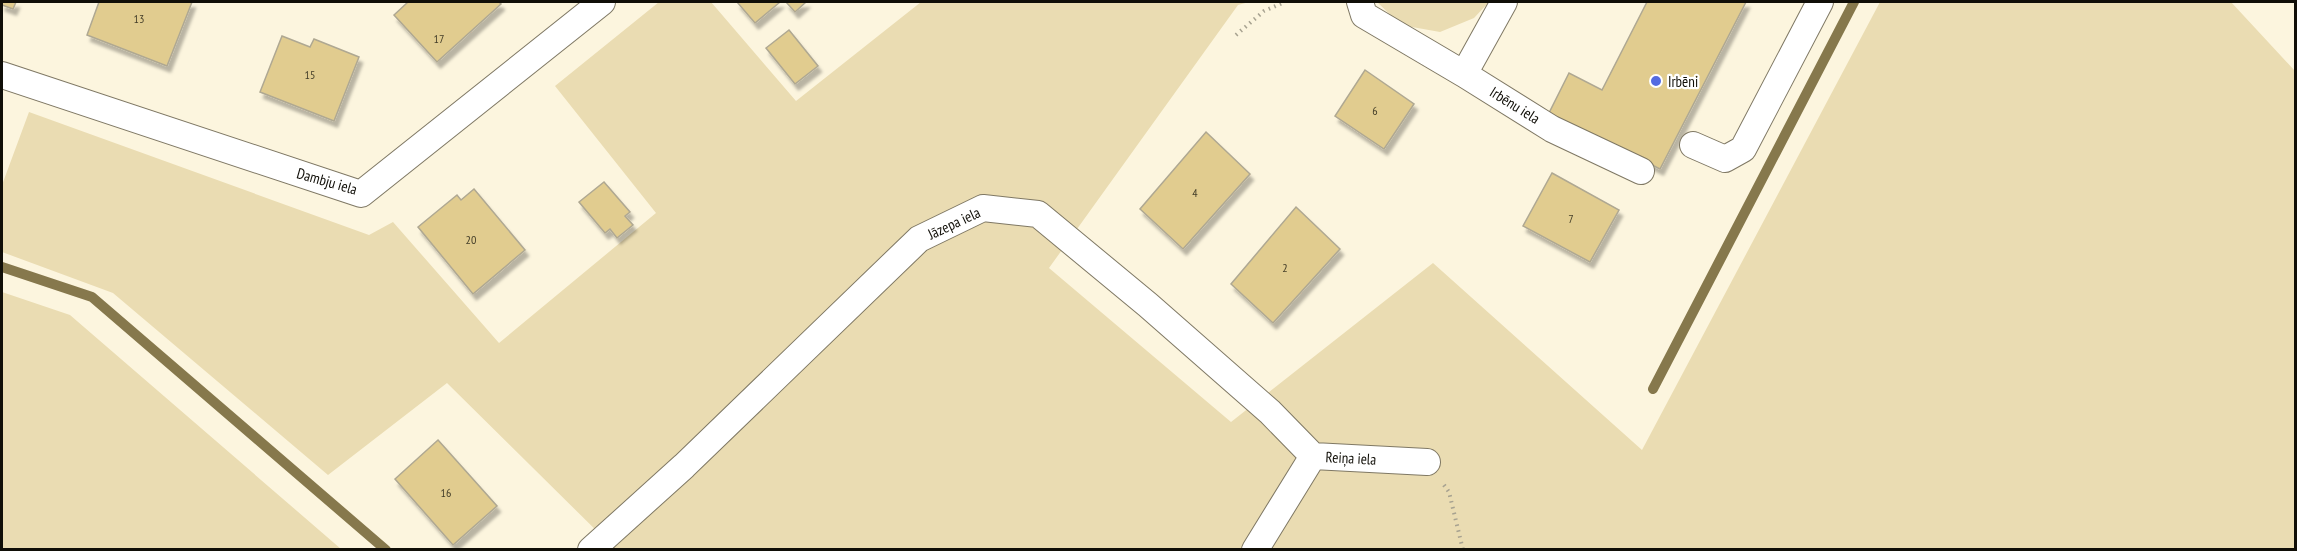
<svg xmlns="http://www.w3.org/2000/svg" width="2297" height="551" font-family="'PT Sans Narrow',sans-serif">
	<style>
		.green { fill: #eadcb2 }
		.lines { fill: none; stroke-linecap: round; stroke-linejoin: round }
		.stream { stroke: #86784c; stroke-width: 10 }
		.building { fill: #e1cc8f; stroke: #afa892; stroke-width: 1.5; filter: url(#shadow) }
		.minor-casing { stroke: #7f7864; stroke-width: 28 }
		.path { stroke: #a7a290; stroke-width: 4; stroke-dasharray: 1.5 4.5; stroke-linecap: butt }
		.minor { stroke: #fff; stroke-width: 26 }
		.poi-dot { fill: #546be1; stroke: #fff; stroke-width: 2 }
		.labels { text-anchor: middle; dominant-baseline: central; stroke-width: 4.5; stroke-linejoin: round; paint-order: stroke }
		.number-label { font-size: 12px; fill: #443e29 }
		.poi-label { font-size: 15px; fill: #100e07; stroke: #fff; text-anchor: start }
		.street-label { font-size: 15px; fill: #100e07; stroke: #fff }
	</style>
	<defs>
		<filter id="shadow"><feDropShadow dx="3.5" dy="6" stdDeviation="1.5" flood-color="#0004"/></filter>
	</defs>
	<rect width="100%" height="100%" fill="#fcf5de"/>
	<!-- green -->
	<path class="green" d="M659,2H711L796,101L921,2H1249L1238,5L1049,268L1231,422L1433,263L1642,450L1880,2H2231L2295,71V549H615L447,383L328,475L113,293L2,252V185L29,112L369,235L393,222L499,343L656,213L555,86Z
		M1377,2H1489L1474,18L1440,32L1401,25Z
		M2,292L70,315L341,549H2Z"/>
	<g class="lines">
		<!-- stream -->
		<path class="stream" d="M2,267L92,297L386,550
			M1653,389L1854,2"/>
	</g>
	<!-- building -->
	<path class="building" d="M2,2H16L13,9L2,5Z
		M99,2H192L167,66L87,35Z
		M408,2H499L501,4L437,62L394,15Z
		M737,2H780L755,23Z
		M786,2H806L795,12Z
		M1647,2H1746L1660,169L1549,113L1569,73L1602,90Z
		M789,30L818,66L795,84L766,48Z
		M282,36L310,47L314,39L359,57L334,121L260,92Z
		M1365,70L1414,104L1384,149L1335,116Z
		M1206,132L1250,174L1183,249L1140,209Z
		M1552,173L1619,210L1590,262L1523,226Z
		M604,182L630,212L625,216L633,225L617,238L610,229L605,233L579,202Z
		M474,189L525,250L473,294L418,227L457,195L461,200Z
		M1296,207L1340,249L1273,323L1231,284Z
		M438,440L497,506L453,545L395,479Z"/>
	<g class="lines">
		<!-- minor casing -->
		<g class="minor-casing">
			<path id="minor" d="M1360,2L1364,15L1464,74
				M1504,2L1464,74L1552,129L1641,171
				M2,75L361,194L602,2
				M1693,145L1725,159L1743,149L1820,2
				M591,550L684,466L919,239L983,208L1038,214L1148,305L1270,412L1313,456
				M1255,550L1313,456L1427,462"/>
		</g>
		<!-- path -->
		<path class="path" d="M1236,35L1264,11L1285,2
			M1444,485L1449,492L1463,550"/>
		<!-- minor -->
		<use href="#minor" class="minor"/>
	</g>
	<!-- markers -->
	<circle class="poi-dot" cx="1656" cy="81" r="6"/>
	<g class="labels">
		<!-- number labels -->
		<g class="number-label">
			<text x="139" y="18">13</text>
			<text x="439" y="38">17</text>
			<text x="310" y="74">15</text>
			<text x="1375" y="110">6</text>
			<text x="1195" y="192">4</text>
			<text x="1571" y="218">7</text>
			<text x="471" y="239">20</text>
			<text x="1285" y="267">2</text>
			<text x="446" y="492">16</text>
		</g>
		<!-- poi labels -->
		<g class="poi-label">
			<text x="1668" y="81">Irbēni</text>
		</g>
		<!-- street labels -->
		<g class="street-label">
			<text transform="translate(1515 105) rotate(32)">Irbēnu iela</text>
			<text transform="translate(327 181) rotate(16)">Dambju iela</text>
			<text transform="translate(954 223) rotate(-25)">Jāzepa iela</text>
			<text transform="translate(1351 458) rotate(3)">Reiņa iela</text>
		</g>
	</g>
	<!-- border -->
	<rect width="2297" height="551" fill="none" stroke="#100e07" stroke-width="6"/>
</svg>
